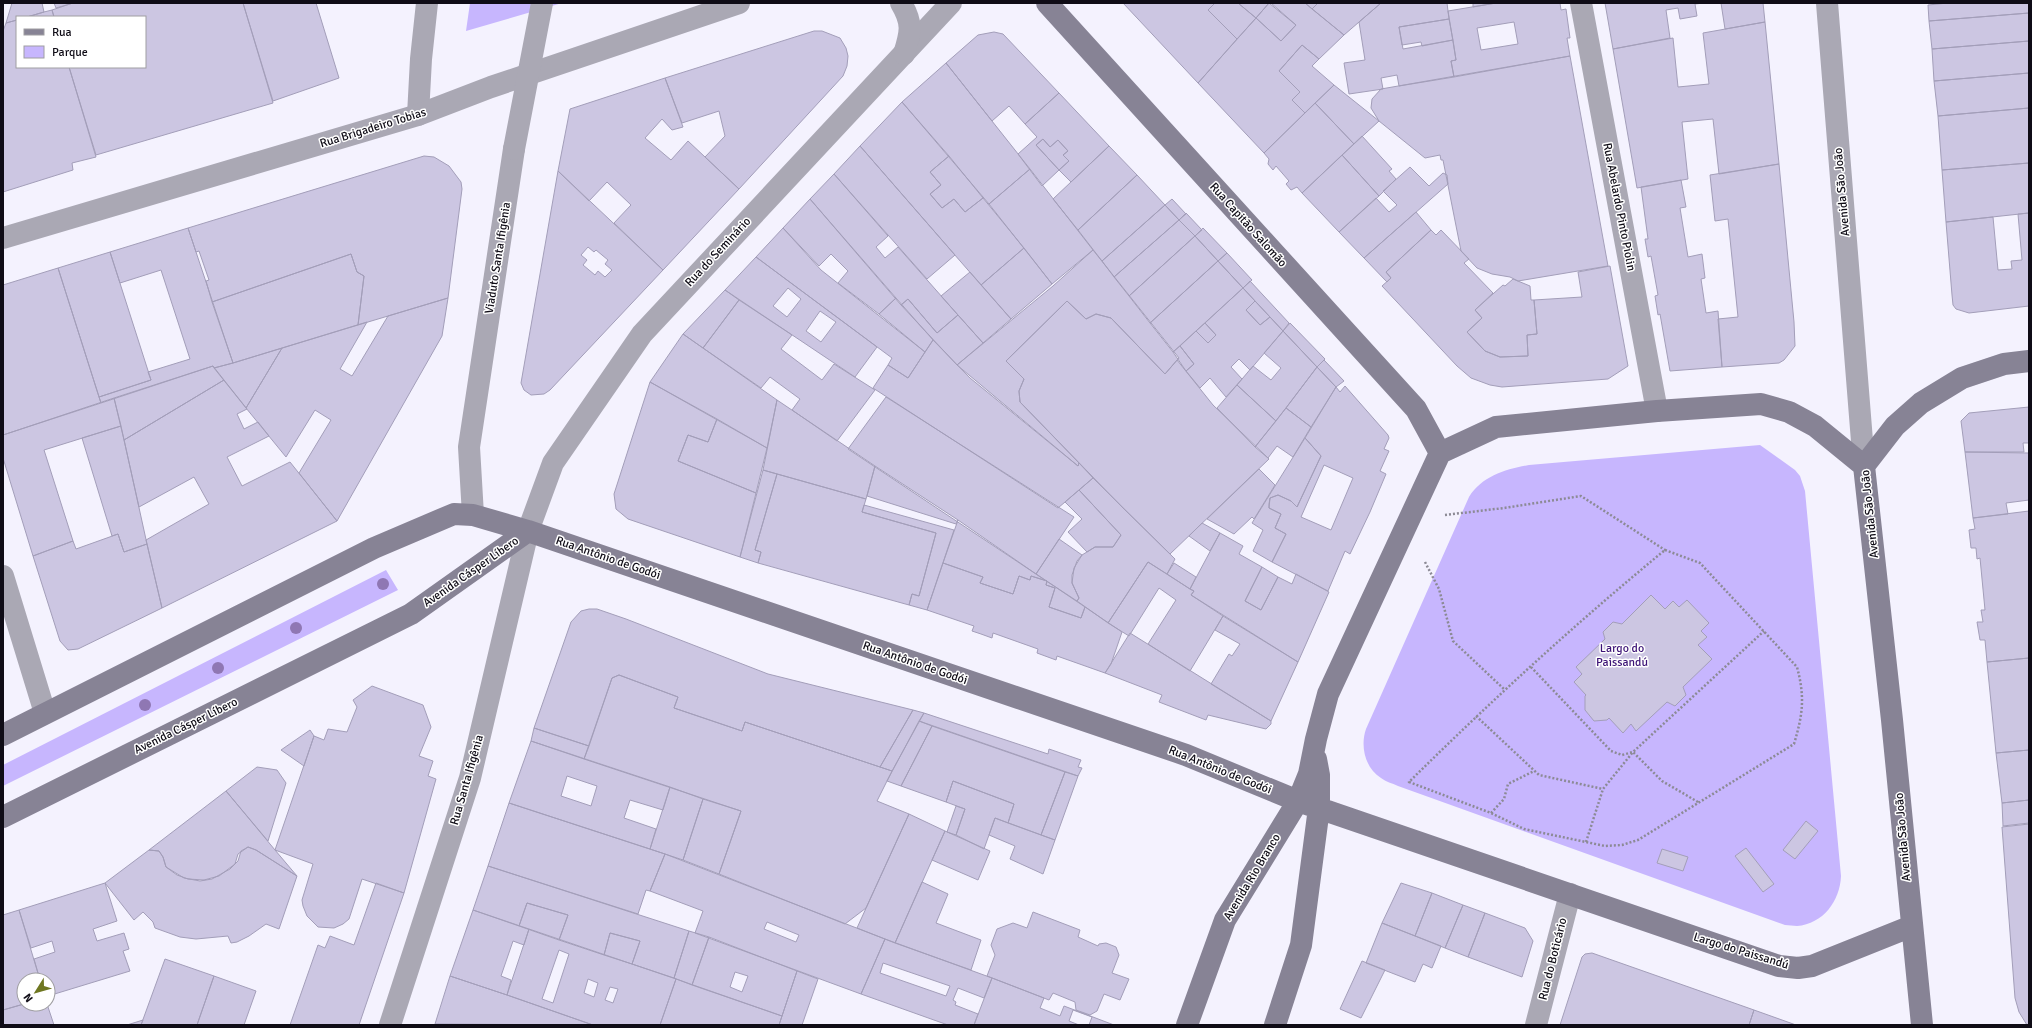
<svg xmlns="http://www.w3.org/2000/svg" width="2032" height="1028" font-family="Signika,sans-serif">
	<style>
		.green { fill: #c7b6fe }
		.building { fill: #ccc6e2; stroke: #a39eb9; fill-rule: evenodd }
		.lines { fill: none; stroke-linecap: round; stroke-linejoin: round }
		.path { stroke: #8c8a95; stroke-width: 2.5; stroke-dasharray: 2 2; stroke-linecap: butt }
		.pedestrian { stroke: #aaa8b4; stroke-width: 22 }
		.minor { stroke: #aaa8b4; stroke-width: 22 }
		.tertiary { stroke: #aaa8b4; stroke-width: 22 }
		.secondary { stroke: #878395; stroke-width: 22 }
		.pedestrian-bridge { stroke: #aaa8b4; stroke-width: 22 }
		.tree { fill: #8f77b3 }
		.labels { text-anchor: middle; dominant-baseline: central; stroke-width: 3; stroke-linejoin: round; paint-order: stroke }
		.street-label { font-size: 12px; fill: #0f0c16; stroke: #fff }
		.park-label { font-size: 12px; fill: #3c1376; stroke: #fff }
	</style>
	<rect width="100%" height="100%" fill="#f4f2fe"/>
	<!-- green -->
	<path class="green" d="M470,3H562L466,31Z
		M1760,445L1795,470L1800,476L1805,491L1841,876C1840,901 1823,924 1797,926C1793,926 1789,925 1785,925L1398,786C1392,783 1386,782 1381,778C1365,768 1360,746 1366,729L1469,497C1482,476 1506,469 1529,465Z
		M386,570L398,590L3,786V765Z"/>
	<!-- building -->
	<path class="building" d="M12,3H42L44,12L27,17H17V20L6,23Z
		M54,3H73L56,8Z
		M73,3H243L273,103L96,155L69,67H145V17H54L52,10Z
		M243,3H316L339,78L273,101Z
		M1123,3H1215L1208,10L1237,39L1198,83Z
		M1215,3H1238L1256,18L1237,39L1208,10Z
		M1238,3H1269L1256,18Z
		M1269,3L1296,25L1281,41L1256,18Z
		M1271,3H1305L1344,35L1319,59L1302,45L1279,71L1300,92L1292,100L1305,113L1264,153L1198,83L1256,18L1281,41L1296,25Z
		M1305,3H1318L1312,9Z
		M1318,3H1381L1344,35L1312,9Z
		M1381,3H1447L1449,19L1399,27L1403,49L1453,40L1456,60L1451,61L1454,77L1399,86L1397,75L1381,78L1383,89L1349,94L1344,63L1365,60L1359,22Z
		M1473,3H1496L1473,7Z
		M1496,3H1560L1561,10L1566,9L1570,38H1567L1570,56L1454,77L1451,61L1456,60L1448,11ZM1514,22L1518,44L1481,50L1477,28Z
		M1605,3H1704L1695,4L1697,16L1680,19L1678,8L1666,10L1670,38L1613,49Z
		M1721,3H1763L1765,22L1725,29Z
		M1948,3H2029V13L1929,21L1928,5Z
		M52,10L54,17H27L44,12Z
		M2029,13V41L1932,49L1929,21Z
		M1449,19L1453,40L1422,46L1421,42L1402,45L1399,27Z
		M17,20V67H69L96,157L72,163L73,170L3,192V31L6,23Z
		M1765,22L1779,164L1719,174L1713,119L1682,122L1688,179L1637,188L1613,49L1673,38L1678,87L1709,84L1703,33Z
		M814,31H822L840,38L846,48L848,56L847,66L843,76L739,189L705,157L725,136L719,111L682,123L665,78Z
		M994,32L1003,34L1059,93L1025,124L1009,106L992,121L946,63L978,35Z
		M2029,41V73L1934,81L1932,49Z
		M1302,45L1319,59L1312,66L1334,85L1305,113L1292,100L1300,92L1279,71Z
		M1570,56L1608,266L1518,281L1510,277L1492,274L1477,268L1461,251L1443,160H1441L1440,155L1425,158L1379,121L1371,108L1372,99L1381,89Z
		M946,63L1030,169L989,204L902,102Z
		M2029,73V108L1938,116L1934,81Z
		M665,78L683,127L672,130L662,119L645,138L671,160L688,141L739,189L663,270L614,223L631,205L607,182L589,201L558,171L570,109Z
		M1334,85L1379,121L1354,144L1315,103Z
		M1059,93L1109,146L1071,182L1059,170L1042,186L1018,154L1037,137L1025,124ZM1043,139L1050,147L1058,140L1068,151L1063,155L1069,161L1059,170L1036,145Z
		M902,102L949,156L930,172L941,185L930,194L942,208L954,199L965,212L983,198L1024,248L981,285L860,146Z
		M1315,103L1354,144L1302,193L1297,187L1291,190L1286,184L1289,181L1276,166L1273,170L1268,164L1269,159L1264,153Z
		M2029,108V163L1942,170L1938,116Z
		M1362,136L1392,169L1389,171L1396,179L1379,196L1342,155Z
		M1043,139L1050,147L1058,140L1068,151L1063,155L1069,161L1059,170L1036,145Z
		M860,146L955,255L927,279L834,174Z
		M1109,146L1137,175L1078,230L1053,199Z
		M1342,155L1379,196L1339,232L1302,193Z
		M424,156L434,157L449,166L461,182L462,189L448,298L358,325L364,276L357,272L351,254L212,302L206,281L209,280L199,251L196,252L188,228Z
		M949,156L983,198L965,212L954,199L942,208L930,194L941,185L930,172Z
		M2029,163V213L1946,222L1942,170Z
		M1779,164L1794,322L1795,346L1784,360L1779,363L1722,367L1718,319L1738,317L1728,219L1715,221L1710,175Z
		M1410,167L1429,186L1443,173L1447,175L1448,184L1364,258L1339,232L1376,198L1389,212L1397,205L1383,191Z
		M1030,169L1093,250L1052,284L989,204Z
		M558,171L663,270L550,390L544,394L531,395L524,390L521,383ZM588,247L594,252L596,250L608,260L605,264L612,270L605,277L598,271L595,275L583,265L587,260L581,255Z
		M834,174L888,236L876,247L885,258L898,247L958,315L937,333L908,299L901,305L810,199Z
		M1137,175L1165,205L1102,261L1078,230Z
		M1681,180L1686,207L1680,208L1688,257L1702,254L1705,278L1701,279L1706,313L1718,311L1722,367L1670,371L1660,314L1658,315L1655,296L1658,295L1651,256L1648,257L1645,239H1648L1641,187Z
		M810,199L896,298L879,314L838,283L848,271L831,254L819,266L783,228Z
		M1172,199L1186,214L1179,220L1165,205Z
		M1165,205L1179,220L1114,277L1102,261Z
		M1416,212L1431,230L1386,272L1391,278L1387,282L1364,258Z
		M1186,213L1202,230L1195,236L1179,220Z
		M2029,213V306L1969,313L1956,309L1953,305L1952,295L1946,222L1993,217L1998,270L2012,269L2011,261L2022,260L2018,214Z
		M1179,220L1195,236L1129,296L1114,277Z
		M188,228L233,363L214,368L213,366L101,403L99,397L151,380L148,372L190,359L161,270L120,283L110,252Z
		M783,228L821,270L925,352L908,378L888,365L892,358L756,257Z
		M1203,228L1227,253L1218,261L1195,236Z
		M1431,230L1436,235L1441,230L1469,259L1464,263L1493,293L1475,310L1482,318L1467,332L1485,351L1500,357L1528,356L1527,335L1537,334L1534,300L1582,297L1578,272L1610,266L1628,366L1608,379L1502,387L1490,385L1471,378L1457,366L1382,286L1391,278L1386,272Z
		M1195,236L1218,261L1150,323L1129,296Z
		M1024,248L1052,284L1011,319L981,285Z
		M1093,250L1179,358L1165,374L1111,318L1096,314L1086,319L1067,301L1006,361L1024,379L1019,391L1020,402L1079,463L1078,466L957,365L1053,286Z
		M110,252L151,380L99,397L58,268Z
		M1227,253L1252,280L1243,288L1218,261Z
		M351,254L357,272L364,276L358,325L233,363L212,302Z
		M756,257L877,347L855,377L725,290ZM788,288L801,299L787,317L773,306ZM820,311L836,322L821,342L806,331Z
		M1218,261L1243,288L1173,352L1150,323Z
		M58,268L101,403L3,435V285Z
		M970,272L1011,319L983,343L941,296Z
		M1513,279L1530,286L1531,300H1534L1537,334L1527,335L1528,356L1500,357L1485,351L1467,332L1482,318L1475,310L1503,285L1505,286Z
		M1250,281L1289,323L1283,331L1243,288Z
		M1243,288L1255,301L1246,310L1260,325L1270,317L1283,331L1250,370L1239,359L1231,367L1242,379L1226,397L1210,378L1200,388L1186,371L1194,364L1180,346L1196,331L1208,343L1216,335L1205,323Z
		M725,290L739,300L703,348L683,334Z
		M448,298L442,336L337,521L299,473L331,420L315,410L286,457L246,408L282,348L367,322L340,369L352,376L388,316Z
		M896,298L933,340L925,352L879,314Z
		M908,299L937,333L958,315L983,343L957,365L901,305Z
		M739,300L792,335L781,349L822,380L834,364L875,390L837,441L792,410L800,399L770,377L761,388L703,348Z
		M1067,301L1086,319L1096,314L1111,318L1165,374L1177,360L1213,405L1269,459L1170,554L1123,508L1020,402L1019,391L1024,379L1006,361Z
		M1255,301L1270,317L1260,325L1246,310Z
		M1205,323L1216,335L1208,343L1196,331Z
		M1290,323L1325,359L1317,367L1283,331Z
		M1283,331L1317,367L1276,421L1237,385L1253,366L1271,380L1281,368L1264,353Z
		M683,334L777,400L767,448L650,382Z
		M933,340L970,378L1078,466L1079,463L1093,478L1058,508L873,388L888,365L908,378Z
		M1180,346L1194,364L1186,371L1173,352Z
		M282,348L246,408L214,368L233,363Z
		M1324,360L1344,381L1336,387L1317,367Z
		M213,366L224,380L124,440L114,398Z
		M1317,367L1336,387L1311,427L1286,408Z
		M224,380L247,409L237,414L244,429L258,422L269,436L227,457L242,486L290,462L337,521L162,608L146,540L209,504L194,477L139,507L124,440Z
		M650,382L717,419L708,442L688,435L678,461L756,493L740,557L628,519L616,509L614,494Z
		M1237,385L1276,421L1255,447L1217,408Z
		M1345,386L1388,435L1389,438L1384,449L1389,451L1380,471L1386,474L1370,512L1350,554L1345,551L1328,591L1272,562L1286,534L1275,528L1281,514L1269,508V504L1270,498L1278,495L1291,501L1297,507L1321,456L1305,438L1336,387L1340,392Z
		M886,397L1074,517L1036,574L848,449Z
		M114,398L121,426L44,450L73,541L33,556L3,458V435Z
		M777,400L875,466L866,499L763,470Z
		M2029,407V443H2023L2024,452H1965L1961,421L1969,413Z
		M1286,408L1311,427L1293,457L1277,446L1268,458L1255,447Z
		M717,419L767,448L756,493L678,461L688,435L708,442Z
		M121,426L147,544L124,552L118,534L112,536L82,438Z
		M1305,438L1321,456L1297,507L1291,501L1278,495L1270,498L1269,508L1281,514L1275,528L1286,534L1272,562L1253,551L1263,530L1252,523Z
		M1965,452L2029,453V500L2006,503L2008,514L1973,518Z
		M1324,465L1353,478L1331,530L1301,517Z
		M875,466L958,520L956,524L867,496Z
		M1259,469L1275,485L1254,519L1252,517L1234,534L1207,519Z
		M763,470L777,474L755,550L761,552L758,563L740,557Z
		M777,474L866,499L862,512L936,533L919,596L912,594L909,605L758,563L761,552L755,550Z
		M1093,478L1175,559L1167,574L1148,562L1108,623L1077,601L1079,598L1072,583L1074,568L1082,555L1095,547H1113L1121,535L1079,490Z
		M1079,490L1121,535L1113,547H1095L1087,552L1068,532L1082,519L1065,502Z
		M864,505L954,530L927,610L909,605L912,594L919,596L936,533L862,512Z
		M2029,511V658L1987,662L1985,640H1980L1977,622H1983L1981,610H1985L1980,558L1977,559L1976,548H1971L1969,530L1975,529L1973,518Z
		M958,520L1036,574L1085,607L1081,618L1049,607L1055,588L1046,585L1047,581L1031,576L1030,580L1019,576L1013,594L980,583L983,577L943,563Z
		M1202,523L1220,533L1210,551L1189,536Z
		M1220,533L1243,546L1239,554L1262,567L1245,601L1261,610L1278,577L1292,584L1296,574L1329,592L1298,662L1191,595L1194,591L1190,589Z
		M118,534L124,552L147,544L162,608L78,649L68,650L60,641L33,556L73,541L76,549Z
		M1059,539L1082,555L1077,561L1072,575V583L1079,598L1077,601L1036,574Z
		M1148,562L1190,589L1194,591L1191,595L1223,616L1190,671L1148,644L1176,600L1159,588L1129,636L1108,623Z
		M943,563L983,577L980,583L1013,594L1019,576L1030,580L1031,576L1047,581L1046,585L1055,588L1049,607L1081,618L1085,607L1122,632L1111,664L1105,673L1057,656L1056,660L1037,653L1038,649L993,633L992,638L981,634L972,631L974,626L927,610Z
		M1174,563L1196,577L1190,589L1167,574Z
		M1262,567L1278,577L1261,610L1245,601Z
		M1651,595L1665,609L1673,601L1679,607L1687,600L1709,623L1701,631L1707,637L1698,645L1712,659L1683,687L1686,695L1675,706L1667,702L1636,731L1631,724L1623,733L1609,718L1607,720L1594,721L1585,710V696L1586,695L1574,682L1582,674L1576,667L1605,639L1603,632L1613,622L1622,624Z
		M589,609H597L626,619L768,674L913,710L880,767L745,722L742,731L674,708L678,697L619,675L612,678L589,746L534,728L571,622L581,611Z
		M1223,616L1298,662L1271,721L1211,684L1229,654L1232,656L1240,644L1215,630Z
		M1130,633L1271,721V724L1266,729L1208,715L1206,720L1159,702L1162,695L1105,673Z
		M2029,658V750L1996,753L1987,662Z
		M619,675L678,697L674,708L742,731L745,722L892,771L877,801L909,814L866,908L845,924L719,874L741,811L584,759L612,678Z
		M372,686L423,705L431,727L419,756L433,761L428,776L436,779L404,893L362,879L349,919L343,924L334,928L318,927L307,916L303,906L302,900L313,864L275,850L314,736L324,740L328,729L347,732L357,707L353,700Z
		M913,710L924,713L892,771L880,767Z
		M924,713L1048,754L1049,749L1081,760L1078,767L1082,768L1078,776L919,721Z
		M919,721L932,726L901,786L887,781Z
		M932,726L1065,772L1041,835L1008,823L1014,804L953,781L946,802L901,786Z
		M534,728L589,746L584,759L531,741Z
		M310,730L314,736L304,766L281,750Z
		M531,741L670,787L663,810L630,800L624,818L656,829L650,849L509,803ZM567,776L597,786L591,806L561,796Z
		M2029,750V800L2002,803L1996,753Z
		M257,767L277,770L286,783L268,841L226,791Z
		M1065,772L1078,776L1055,840L1041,835Z
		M953,781L1014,804L1008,823L995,818L984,849L956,835L965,809L946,802Z
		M670,787L703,799L683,860L650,849Z
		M226,791L275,850L297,876L256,850L248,847L238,854L235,864L219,876L204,880L188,879L177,875L166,867L163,857L159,851L149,850Z
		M703,799L741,811L719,874L683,860Z
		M2029,800V823L2003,826L2002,803Z
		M509,803L665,854L650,891L646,890L638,914L488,866Z
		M956,806L965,809L956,835L947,832Z
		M909,814L945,831L895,943L857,928Z
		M995,818L1055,840L1043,874L1010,859L1015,846L989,835Z
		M1806,821L1818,831L1795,859L1783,850Z
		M2029,824V1025H2027L2019,1012L2015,998L2002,827Z
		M945,831L990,851L978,880L932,860Z
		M248,847L256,850L297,876L279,929L266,924L249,936L237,942L231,943L228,936L196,939L180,937L155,928L153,922L143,912L134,920L105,883L149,850L159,851L163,857L166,867L184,878L200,881L212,879L230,869L238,861L241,851Z
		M1746,848L1774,884L1763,892L1735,856Z
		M1662,849L1688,857L1683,871L1657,863Z
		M665,854L885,939L861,994L695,933L703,911L650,891ZM767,922L799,935L796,942L764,929Z
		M488,866L689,931L674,978L632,964L640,941L610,933L604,955L559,940L568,915L527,903L519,926L473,910Z
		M922,882L948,894L936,923L981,940L971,970L895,943Z
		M105,883L117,921L93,929L97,941L124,933L129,949L123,951L130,971L48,996V980H40L34,959L55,952L52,941L31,948L19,910Z
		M376,883L404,893L359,1025H290L318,945L325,948L330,936L354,945Z
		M1401,883L1432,893L1415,936L1382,923Z
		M1432,893L1463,905L1445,948L1415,936Z
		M527,903L568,915L559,940L519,926Z
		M1463,905L1485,913L1468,957L1445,948Z
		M19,910L40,980H24V1004L3,1010V915Z
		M473,910L529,929L524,945L513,941L501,976L511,980L507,995L450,976Z
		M1033,912L1080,930L1078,937L1098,946L1099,944L1106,943L1116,947L1119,955L1112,973L1129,979L1120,1000L1104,994L1097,1011L1090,1015L1076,1010L1075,1002L1053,993L1049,1000L987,976L995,955L991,945L997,929L1013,923L1027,928Z
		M1485,913L1525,928L1533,941L1522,977L1468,957Z
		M1382,923L1441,946L1432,968L1423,964L1415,982L1366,963Z
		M529,929L676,979L660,1025H593L507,995ZM559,950L569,954L553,1003L542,999ZM588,979L598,983L594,997L584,993ZM610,987L618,989L613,1003L605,1000Z
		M689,931L709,937L692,985L674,978Z
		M610,933L640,941L632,964L604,955Z
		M709,937L797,971L782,1016L692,985ZM735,972L748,976L742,992L730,987Z
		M885,939L992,978L984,998L958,988L953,1000L956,1002L955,1005L978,1014L974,1025H948L861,994ZM883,963L950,986L946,996L880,973Z
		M1592,953L1754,1010L1749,1025H1560L1582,957L1585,954Z
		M165,959L214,976L197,1025H141Z
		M1362,961L1385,970L1361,1018L1340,1009Z
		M797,971L818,979L802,1025H779Z
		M214,976L256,991L244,1025H197Z
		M450,976L507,995L593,1025L435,1024Z
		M992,978L1044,998L1040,1008L1060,1016L1064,1006L1114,1025H1089L1092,1017L1073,1010L1069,1021L1079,1025H974Z
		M676,979L782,1016L779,1025H660Z
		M24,1004H47L54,1025H3V1010Z
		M1754,1010L1796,1025H1749Z
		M143,1020L141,1025H127Z"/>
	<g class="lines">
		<!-- path -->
		<path class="path" d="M1445,515L1504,508L1581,496L1665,550
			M1665,550L1700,563L1797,667C1805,697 1803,714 1794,744L1638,840L1622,845L1605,846L1524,829L1491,813L1409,782C1491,701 1576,623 1665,550Z
			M1425,562L1439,589L1453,641L1505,690
			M1531,667L1611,751L1622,755L1633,752L1764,631
			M1476,716L1539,775L1603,789
			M1491,813L1504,799L1508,784L1534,771
			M1586,842L1603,789L1633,752L1662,781L1698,802"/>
		<!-- pedestrian -->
		<path class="pedestrian" d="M1827,3L1864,466
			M473,515L469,447L514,149"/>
		<!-- minor -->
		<path class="minor" d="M1581,3L1657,411
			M418,115L421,59L427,3
			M3,576L45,713
			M390,1025L470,778L528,531L553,463L642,334L951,3
			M1536,1025L1570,894"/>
		<!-- tertiary -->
		<path class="tertiary" d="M901,3C913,23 911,32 904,54
			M3,238L418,115L491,87L739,3"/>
		<!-- secondary -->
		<path class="secondary" d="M1047,3L1416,409L1440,453
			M1864,466L1892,720L1922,1025
			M1864,466L1895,426L1921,403L1962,378L2004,364L2029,361
			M3,735L374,548L454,514L473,515L528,531L1186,755L1298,801L1779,966L1798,968L1812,966L1912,926
			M3,817L411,614L528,531
			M1187,1025L1225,920L1298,801L1309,774L1316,739L1328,694L1440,453L1496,427L1657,411L1761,404L1789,412L1815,426L1864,466
			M1275,1025L1301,945L1319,808V775L1316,759"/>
		<!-- pedestrian-bridge -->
		<path class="pedestrian-bridge" d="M514,149L542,3"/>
	</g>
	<!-- trees -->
	<g class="tree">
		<circle cx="383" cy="584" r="6"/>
		<circle cx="296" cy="628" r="6"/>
		<circle cx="218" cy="668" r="6"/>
		<circle cx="145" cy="705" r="6"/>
	</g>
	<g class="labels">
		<!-- street labels -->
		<g class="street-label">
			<text transform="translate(373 128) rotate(-17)">Rua Brigadeiro Tobias</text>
			<text transform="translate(1842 192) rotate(-95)">Avenida São João</text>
			<text transform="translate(1619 207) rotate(79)">Rua Abelardo Pinto Piolin</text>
			<text transform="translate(1248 225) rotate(48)">Rua Capitão Salomão</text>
			<text transform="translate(718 252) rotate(-47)">Rua do Seminário</text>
			<text transform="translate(498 258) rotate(-81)">Viaduto Santa Ifigênia</text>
			<text transform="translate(1870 514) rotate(-96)">Avenida São João</text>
			<text transform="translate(608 558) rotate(19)">Rua Antônio de Godói</text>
			<text transform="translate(471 572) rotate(-35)">Avenida Cásper Líbero</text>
			<text transform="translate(915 663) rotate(19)">Rua Antônio de Godói</text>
			<text transform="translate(186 726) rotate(-26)">Avenida Cásper Líbero</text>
			<text transform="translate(1220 770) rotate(22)">Rua Antônio de Godói</text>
			<text transform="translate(467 780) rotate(-74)">Rua Santa Ifigênia</text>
			<text transform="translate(1903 837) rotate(-95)">Avenida São João</text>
			<text transform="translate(1252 877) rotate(-59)">Avenida Rio Branco</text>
			<text transform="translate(1741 951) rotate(17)">Largo do Paissandú</text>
			<text transform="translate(1553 959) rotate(-76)">Rua do Boticário</text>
		</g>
		<!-- park labels -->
		<g class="park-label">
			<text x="1622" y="648">Largo do<tspan x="1622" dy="14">Paissandú</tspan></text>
		</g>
	</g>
	<!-- border -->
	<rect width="2032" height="1028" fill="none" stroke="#0f0c16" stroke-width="8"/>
	<!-- legend -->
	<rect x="16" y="16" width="130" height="52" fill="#ffffff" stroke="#9f9ea2"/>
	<rect x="24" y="29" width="20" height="6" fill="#878395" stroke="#9f9ea2"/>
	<text x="52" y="36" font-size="12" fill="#0f0c16">Rua</text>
	<rect x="24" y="46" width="20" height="12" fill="#c7b6fe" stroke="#9f9ea2"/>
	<text x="52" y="56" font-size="12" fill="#0f0c16">Parque</text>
	<!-- north arrow -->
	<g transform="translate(36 992) rotate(233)"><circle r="19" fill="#ffffff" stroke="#9f9ea2"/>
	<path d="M0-3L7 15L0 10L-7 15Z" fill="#6f7721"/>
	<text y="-6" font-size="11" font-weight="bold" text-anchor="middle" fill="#0f0c16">N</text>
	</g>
</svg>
